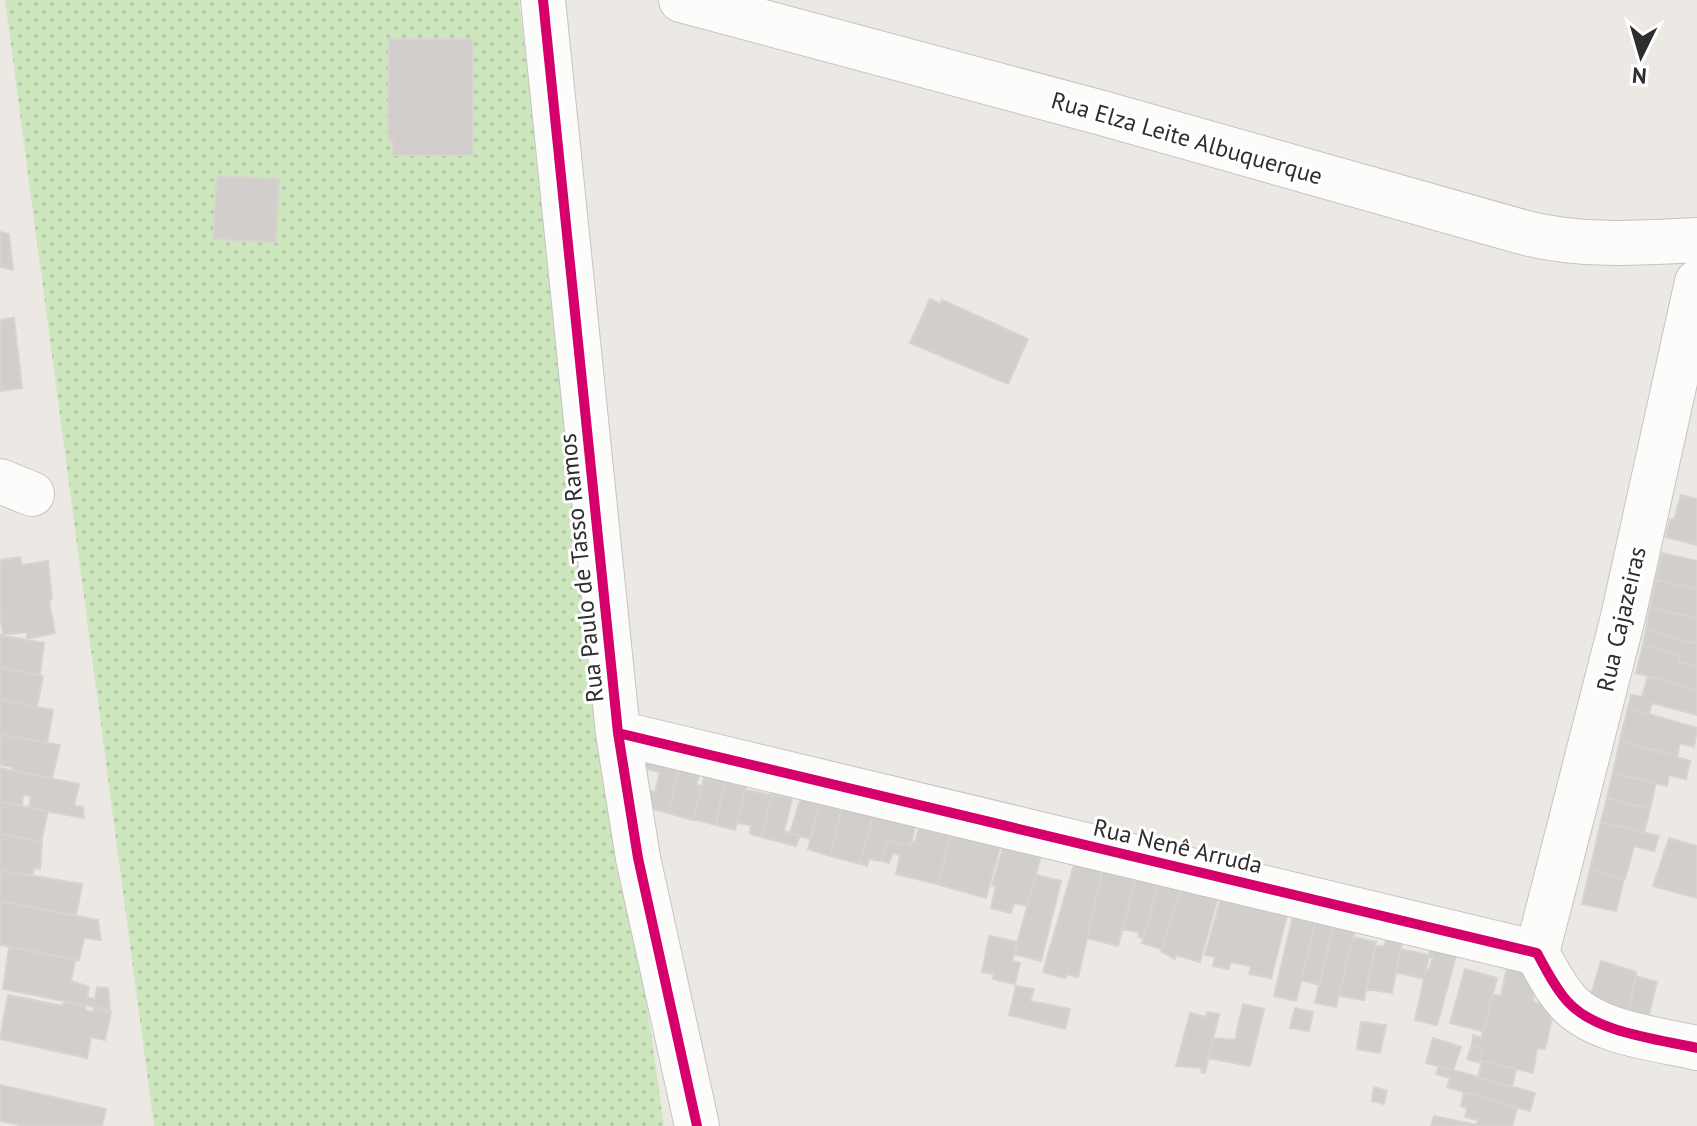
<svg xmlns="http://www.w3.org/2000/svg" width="1697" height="1126" font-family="'PT Sans',sans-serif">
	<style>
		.grass { fill: url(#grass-dots) }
		.building { fill: #d1cecb; stroke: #d7d4d0; stroke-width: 2 }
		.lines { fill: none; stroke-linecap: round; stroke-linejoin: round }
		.minor-casing { stroke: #c5c4c5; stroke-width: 46 }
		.minor { stroke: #fcfcfb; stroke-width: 44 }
		.cycleway-casing { stroke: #fff; stroke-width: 15 }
		.cycleway { stroke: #d6006c; stroke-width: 10 }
		.labels { text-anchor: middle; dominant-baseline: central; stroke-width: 6; stroke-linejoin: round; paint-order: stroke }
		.street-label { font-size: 24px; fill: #2e2e2e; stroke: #fff }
	</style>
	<defs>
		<pattern id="grass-dots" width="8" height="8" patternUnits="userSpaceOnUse" patternTransform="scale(2)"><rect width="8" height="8" fill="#cee6be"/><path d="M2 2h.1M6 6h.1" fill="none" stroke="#b1c6a4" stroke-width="1.8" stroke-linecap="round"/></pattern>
	</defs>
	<rect width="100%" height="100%" fill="#ece8e4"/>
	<!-- grass -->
	<path class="grass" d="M5,0H519L608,729L664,1126H154Z"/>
	<!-- building -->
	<path class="building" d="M389,39H473V155H393V141L388,140Z
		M217,176L279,179L276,242L213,239Z
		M0,232L9,234L13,270L0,267Z
		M930,299L941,304L942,300L1028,339L1008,384L910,343Z
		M14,318L22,388L0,391V320Z
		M1681,495L1697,499V545L1666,537L1670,519L1674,520Z
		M1662,553L1697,561V589L1656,580Z
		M20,557L22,565L48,561L52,599L49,601L55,633L27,639V632L3,635L0,613V560Z
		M1656,580L1697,589V618L1650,608Z
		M1650,608L1697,618V644L1646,629Z
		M1646,629L1697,644V666L1678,662L1680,655L1643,645Z
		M0,635L44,643L40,675L0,668Z
		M1643,645L1680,655L1678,662L1697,666V690L1636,673Z
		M0,668L43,676L37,707L0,700Z
		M1648,676L1697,690V715L1652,703L1649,714L1628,708L1631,695L1642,697Z
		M0,700L53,710L47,743L0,734Z
		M1628,708L1697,728L1694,747L1680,743L1677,757L1620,740Z
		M0,734L60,745L52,778L13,771V767L0,765Z
		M1620,740L1690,761L1686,779L1669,775L1667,786L1613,773Z
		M639,754L682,760L668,813L636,804V788L655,792L660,772L638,767Z
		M682,760L703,764L696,785L702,786L693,820L668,813Z
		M0,768L79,784L74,806L83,807L84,818L29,808L31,796L23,795L22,806L0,802Z
		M1613,773L1656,783L1650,809L1607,798Z
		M705,774L725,778L716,825L693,819Z
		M749,776L735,830L716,825L725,778Z
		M745,790L772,795L761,837L750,834L751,825L737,823Z
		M823,793L844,799L830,856L808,849Z
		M823,793L810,839L790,833L802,794Z
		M772,794L792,799L784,831L800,836L796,846L761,837Z
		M1607,798L1650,809L1644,832L1601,822Z
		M844,799L875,807L860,864L830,856Z
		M0,802L48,811L41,842L0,834Z
		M875,807L918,817L910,846L887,839L882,861L869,859L867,866L860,863Z
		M922,818L954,827L937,884L896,874L900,855L893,853L889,863L882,861L887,839L910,846L911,841L915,842Z
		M1601,822L1659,836L1654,851L1634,846L1625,879L1590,869Z
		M954,827L1002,840L986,898L937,884Z
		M0,834L42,842L40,869L34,868L32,876L0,870Z
		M1669,838L1697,846V898L1653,886Z
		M1005,840L1043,849L1027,906L1014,903L1011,913L991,908L996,886H992Z
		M1076,858L1104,865L1078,977L1066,974L1065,978L1043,972Z
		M1104,865L1137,874L1118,946L1087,938Z
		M1590,869L1624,879L1616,911L1582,904Z
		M0,870L82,884L76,916L0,901Z
		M1137,874L1160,880L1143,938L1138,937L1139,932L1123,929Z
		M1036,875L1061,881L1041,961L1014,954Z
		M1160,880L1182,885L1162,949L1142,943Z
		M1182,885L1219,894L1200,962L1176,955L1175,959L1161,951Z
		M1222,895L1288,911L1271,978L1249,974L1251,966L1230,962L1229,969L1213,966L1215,957L1205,955Z
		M0,901L98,920L101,940L84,938L79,960L0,945Z
		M1294,912L1317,917L1296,1001L1274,996Z
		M1317,917L1334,921L1320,985L1301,980Z
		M1334,921L1356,926L1336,1007L1315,1003Z
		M1388,933L1403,937L1392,993L1366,989L1376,945L1384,947Z
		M989,936L1018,942L1012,961L1020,963L1015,984L993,979L994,974L982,972Z
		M1353,937L1376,942L1364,1000L1339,996Z
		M1431,945L1457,952L1437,1025L1415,1020L1426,969L1429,970L1433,957L1429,956Z
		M9,947L75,960L71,981L89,987L87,997L95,999L97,987L108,988L110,1010L3,989Z
		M1400,949L1429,955L1424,979L1396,972Z
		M1601,961L1636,972L1629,1011L1590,998Z
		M1507,967L1537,975L1533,1002L1543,1004L1553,1014L1545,1049L1537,1048L1533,1073L1480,1060L1483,1048L1472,1045L1473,1035L1482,1038L1493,994L1501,996Z
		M1465,969L1497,978L1482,1038V1031L1450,1023Z
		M1636,976L1657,982L1648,1018L1629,1011Z
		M1016,986L1034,989L1030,1001L1070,1009L1065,1029L1009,1015Z
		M8,995L63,1006L64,1002L85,1006V1010L93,1012L94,1009L111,1012L105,1040L91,1037L87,1058L0,1039Z
		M1243,1004L1264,1009L1250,1066L1208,1058L1213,1038L1235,1040Z
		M1295,1008L1313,1012L1309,1031L1290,1028Z
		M1207,1012L1219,1014L1205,1073L1201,1072L1202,1068L1176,1066L1190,1013L1206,1017Z
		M1361,1022L1386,1025L1380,1053L1357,1049Z
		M1433,1038L1461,1047L1453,1070L1426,1063Z
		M1472,1045L1483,1048L1480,1063L1467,1059Z
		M1482,1061L1516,1069L1512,1087L1478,1078Z
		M1439,1066L1535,1093L1530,1111L1447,1087L1450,1078L1436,1074Z
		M0,1085L106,1109L102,1126H24L0,1121Z
		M1374,1087L1387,1091L1384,1104L1372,1101Z
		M1464,1092L1517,1108L1512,1126H1480L1476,1125L1478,1120L1465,1117L1467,1108L1461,1106Z
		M1434,1116L1476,1125L1480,1126H1431Z"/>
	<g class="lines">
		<!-- minor casing -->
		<g class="minor-casing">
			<path id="minor" d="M543,0L618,733L638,858L697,1126
				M681,0L1102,113L1526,233C1582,247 1640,243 1697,240
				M0,481L32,494
				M618,733L1537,953C1546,970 1555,987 1567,1001C1595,1033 1658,1039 1697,1048
				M1537,953L1623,617L1697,282"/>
		</g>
		<!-- minor -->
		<use href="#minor" class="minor"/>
		<!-- cycleway casing -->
		<g class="cycleway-casing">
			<path id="cycleway" d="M543,0L618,733L638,858L697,1126
				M618,733L1537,953C1546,970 1555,987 1567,1001C1595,1033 1658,1039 1697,1048"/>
		</g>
		<!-- cycleway -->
		<use href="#cycleway" class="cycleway"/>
	</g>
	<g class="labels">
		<!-- street labels -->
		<g class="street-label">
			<text transform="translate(1187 138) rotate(16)">Rua Elza Leite Albuquerque</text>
			<text transform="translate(581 568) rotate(-96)">Rua Paulo de Tasso Ramos</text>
			<text transform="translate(1621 619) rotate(-77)">Rua Cajazeiras</text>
			<text transform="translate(1178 846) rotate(13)">Rua Nenê Arruda</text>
		</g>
	</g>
	<!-- north arrow -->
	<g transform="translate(1641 56) rotate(185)" stroke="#ffffff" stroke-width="6" paint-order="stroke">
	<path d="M0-6L14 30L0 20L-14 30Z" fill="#2e2e2e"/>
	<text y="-12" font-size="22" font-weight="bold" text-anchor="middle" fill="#2e2e2e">N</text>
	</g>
</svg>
